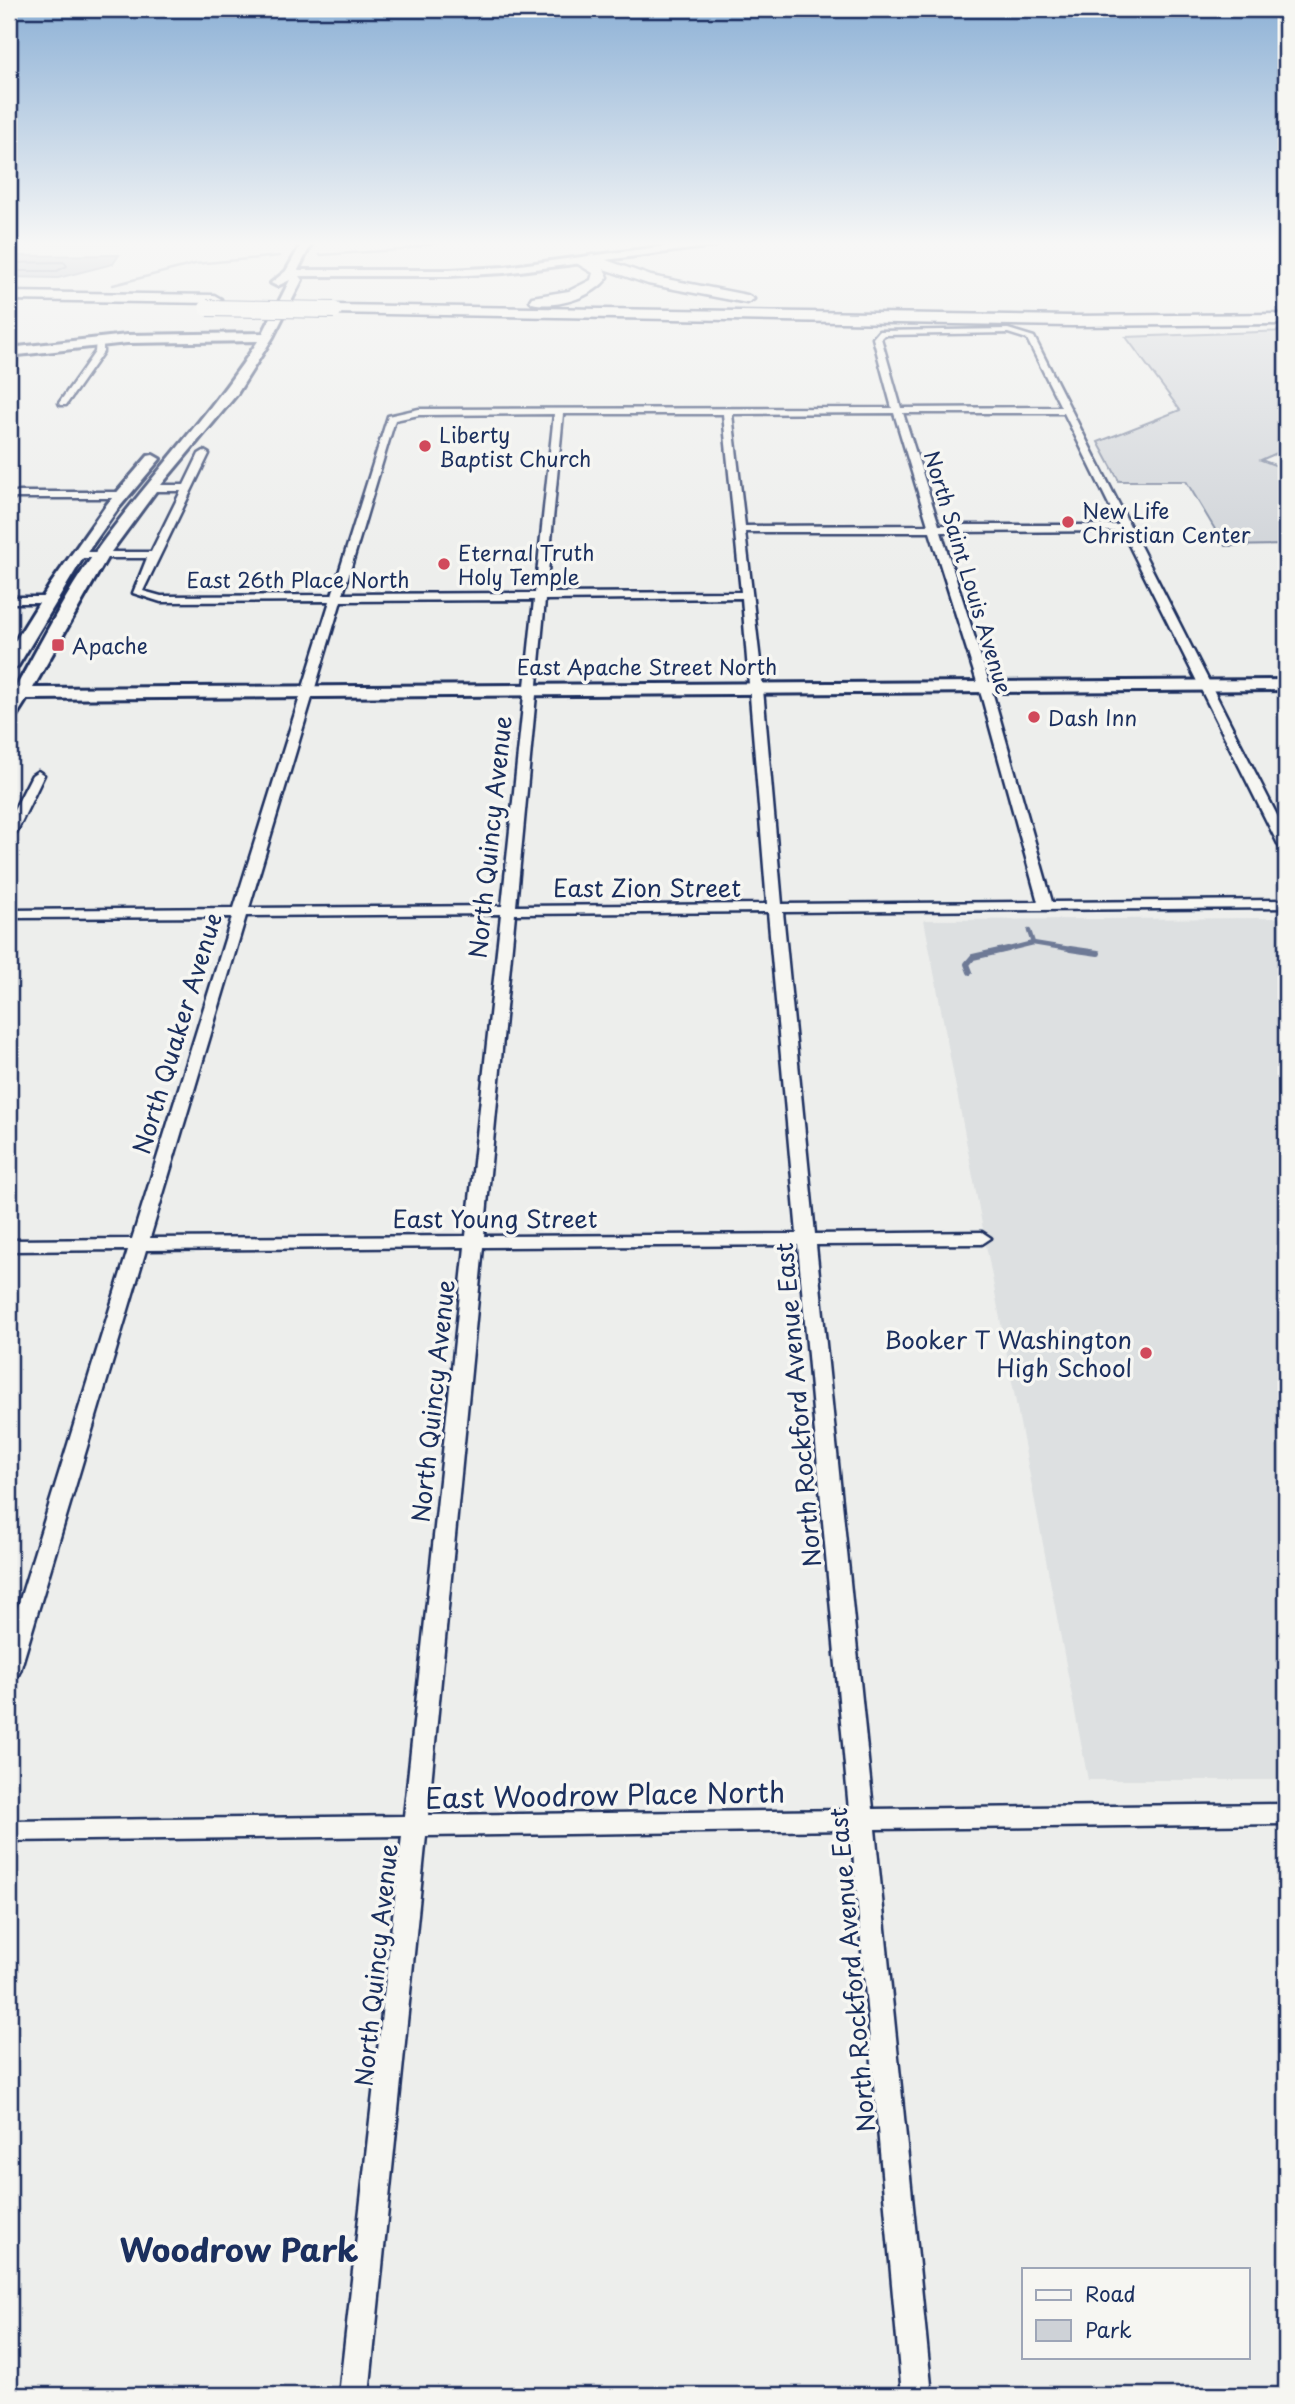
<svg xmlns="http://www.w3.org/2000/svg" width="1295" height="2404" font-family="'Playpen Sans',sans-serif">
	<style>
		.built { fill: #dde0e1 }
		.green { fill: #ced2d7; stroke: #74809a; stroke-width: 2 }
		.water { fill: #a5acbc; stroke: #6e7a96; stroke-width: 2 }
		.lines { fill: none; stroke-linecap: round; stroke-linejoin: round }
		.shore { stroke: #526184; stroke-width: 2 }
		.stream-far2 { stroke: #6e7a96; stroke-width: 2.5 }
		.stream-far1 { stroke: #6e7a96; stroke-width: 4.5 }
		.stream { stroke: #6e7a96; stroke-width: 6 }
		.street-casing { stroke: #1b2f5e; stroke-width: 5 }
		.secondary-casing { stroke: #1b2f5e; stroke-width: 6 }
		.highway-casing { stroke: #1b2f5e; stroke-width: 5 }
		.street { fill: #f6f6f2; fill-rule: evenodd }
		.secondary { fill: #f6f6f2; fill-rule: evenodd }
		.highway { fill: #f6f6f2; fill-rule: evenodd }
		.highway-bridge-casing { stroke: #1b2f5e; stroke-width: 18; stroke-linecap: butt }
		.highway-bridge { stroke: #f6f6f2; stroke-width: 16 }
		.poi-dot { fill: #d1495b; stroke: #f6f6f2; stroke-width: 2.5 }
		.labels { text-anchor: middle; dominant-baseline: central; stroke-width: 7; stroke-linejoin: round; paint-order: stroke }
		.far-poi-label { font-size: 21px; fill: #1b2f5e; stroke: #f6f6f2; text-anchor: start }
		.far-street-label { font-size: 21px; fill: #1b2f5e; stroke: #f6f6f2 }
		.street-label { font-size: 24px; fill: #1b2f5e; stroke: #f6f6f2 }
		.poi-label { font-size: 24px; fill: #1b2f5e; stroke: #f6f6f2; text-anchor: end }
		.near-street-label { font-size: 28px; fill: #1b2f5e; stroke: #f6f6f2 }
		.near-neighbourhood-label { font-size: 32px; font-weight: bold; fill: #1b2f5e; stroke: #f6f6f2 }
	</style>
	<rect width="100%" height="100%" fill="#edeeec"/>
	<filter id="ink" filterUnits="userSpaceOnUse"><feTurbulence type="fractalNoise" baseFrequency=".0143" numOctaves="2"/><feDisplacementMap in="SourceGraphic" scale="14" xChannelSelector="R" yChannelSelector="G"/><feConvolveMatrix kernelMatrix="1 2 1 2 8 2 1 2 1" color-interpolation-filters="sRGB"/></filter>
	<g filter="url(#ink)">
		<!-- built -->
		<path class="built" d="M9,243H286L284,246H9Z
			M1282,918L1286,927V1780H1088L924,920Z"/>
		<!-- green -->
		<path class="green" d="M1286,331V449L1261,460L1286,469V545L1225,546L1186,481H1119L1098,442L1180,410L1126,337Z"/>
		<!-- water -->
		<path class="water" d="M119,255L113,264L58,278L9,277V256Z"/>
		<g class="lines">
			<!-- shore -->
			<path class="shore" d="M9,263L64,262L67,266L57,271H9"/>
			<!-- stream-far2 -->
			<path class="stream-far2" d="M320,255L400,250L437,243
				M113,285L195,264L279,256"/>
			<!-- stream-far1 -->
			<path class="stream-far1" d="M1033,943L1082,951
				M1001,951L1033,943L1029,931"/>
			<!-- stream -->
			<path class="stream" d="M1070,949L1098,953
				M970,972L967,964L973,957L1008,949"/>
			<!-- street casing -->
			<g class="street-casing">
				<path id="street" d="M1008,329L1034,337L1286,833V850L1279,846L1122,531L941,532L994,698L1052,902L1286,900V908L783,912L815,1234L982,1232L991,1238L982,1244L816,1245L873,1809L1286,1804V1824L875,1829L932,2395H902L851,1830L426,1836L369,2395H339L402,1836L9,1841V1821L404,1816L465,1247L146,1250L20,1671L17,1677L9,1680V1635L128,1250L9,1251V1240L132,1239L232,917L9,918V910L234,908L330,601L161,602L133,593L147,558H76L71,555L76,552H151L181,491H151L146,488L151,485H184L199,454L204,451L209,454L143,591L161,596L332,595L388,416L419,409L892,408L873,338L879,331ZM1008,333L1027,339L1061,407L901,408L881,338L884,335ZM894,413L928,525L745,526L732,414ZM903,413H1064L1119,525H939ZM554,414L535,593L343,594L395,420L419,415ZM563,414H723L741,592L546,593ZM745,532H930L982,698L1038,902L782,904L762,678ZM742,598L767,904L516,906L545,600ZM534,600L502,906L249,908L341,601ZM768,912L797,1234L484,1236L515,914ZM501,914L466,1236L150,1238L246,916ZM798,1245L849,1810L428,1815L483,1247Z
					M96,340L103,342V352L66,405H60L59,403L95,352Z
					M9,492H121L126,495L121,498H9Z
					M9,597H47L53,600L47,603H9Z
					M38,771L44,775L16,833L9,837V820L32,775Z"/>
			</g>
			<!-- secondary casing -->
			<g class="secondary-casing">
				<path id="secondary" d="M302,243H312L298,270H449L504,267L690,243H719L714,246L504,273L449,276H299L302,280L273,337L237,394L156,491L108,556L33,688L1286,680V690L27,699L15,718L9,719V689H15C41,643 65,594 96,551C148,479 210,415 258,341L127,343L9,356V348L127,335L263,333L290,280L277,286L271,283L286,271Z
					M153,455L160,459L117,510L83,558L18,666L9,671V651L50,585L107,504L148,456Z"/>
			</g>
			<!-- highway casing -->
			<g class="highway-casing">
				<path id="highway" d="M592,255L651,276L747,295L754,299L747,303L648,284L604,269L608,277C594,297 556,309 532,303L530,300L532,297L569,291L591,280L593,273L573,261L575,258H585Z
					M9,292L214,295L221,299L214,303L9,300Z
					M334,305L1072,316L1286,314V324L1072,326L329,313L326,310Z"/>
			</g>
			<!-- street -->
			<use href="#street" class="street"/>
			<!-- secondary -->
			<use href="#secondary" class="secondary"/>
			<!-- highway -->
			<use href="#highway" class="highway"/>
			<!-- highway-bridge casing -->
			<g class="highway-bridge-casing">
				<path id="highway-bridge" d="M207,308L334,310"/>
			</g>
			<!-- highway-bridge -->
			<use href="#highway-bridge" class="highway-bridge"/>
		</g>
	</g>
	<!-- sky -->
	<linearGradient id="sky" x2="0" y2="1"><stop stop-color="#8db1d6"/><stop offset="0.42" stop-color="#f7f7f6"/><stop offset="1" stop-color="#f7f7f6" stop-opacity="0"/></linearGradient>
	<rect width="1295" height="579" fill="url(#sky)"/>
	<!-- markers -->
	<g class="poi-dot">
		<circle cx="425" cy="446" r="7"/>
		<circle cx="1068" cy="522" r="7"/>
		<circle cx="444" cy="564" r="7"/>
		<rect x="51" y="638" width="14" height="14" rx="3.5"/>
		<circle cx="1034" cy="717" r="7"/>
		<circle cx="1146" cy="1353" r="7"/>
	</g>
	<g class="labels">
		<!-- far-poi labels -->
		<g class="far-poi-label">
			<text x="439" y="434">Liberty<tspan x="439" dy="24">Baptist Church</tspan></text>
			<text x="1082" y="510">New Life<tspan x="1082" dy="24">Christian Center</tspan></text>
			<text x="458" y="552">Eternal Truth<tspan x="458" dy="24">Holy Temple</tspan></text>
			<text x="72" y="645">Apache</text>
			<text x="1048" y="717">Dash Inn</text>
		</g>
		<!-- far-street labels -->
		<g class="far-street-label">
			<text transform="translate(969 572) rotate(73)">North Saint Louis Avenue</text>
			<text x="298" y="579">East 26th Place North</text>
			<text x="647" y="666">East Apache Street North</text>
		</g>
		<!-- street labels -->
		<g class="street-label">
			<text transform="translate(489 837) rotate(-84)">North Quincy Avenue</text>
			<text x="647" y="887">East Zion Street</text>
			<text transform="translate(176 1033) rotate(-73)">North Quaker Avenue</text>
			<text x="495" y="1218">East Young Street</text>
			<text transform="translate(432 1401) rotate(-84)">North Quincy Avenue</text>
			<text transform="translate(797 1405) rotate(-95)">North Rockford Avenue East</text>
			<text transform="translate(375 1965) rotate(-84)">North Quincy Avenue</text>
			<text transform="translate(851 1970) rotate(-95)">North Rockford Avenue East</text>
		</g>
		<!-- poi labels -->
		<g class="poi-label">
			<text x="1132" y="1339">Booker T Washington<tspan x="1132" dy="28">High School</tspan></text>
		</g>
		<!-- near-street labels -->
		<g class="near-street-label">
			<text transform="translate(605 1794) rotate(-1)">East Woodrow Place North</text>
		</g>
		<!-- near-neighbourhood labels -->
		<g class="near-neighbourhood-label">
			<text x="239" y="2249">Woodrow Park</text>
		</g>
	</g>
	<!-- margin -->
	<rect width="1295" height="2404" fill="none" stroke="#f6f6f2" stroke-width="35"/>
	<rect x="18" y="18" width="1260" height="2369" fill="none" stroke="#1b2f5e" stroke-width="2.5" filter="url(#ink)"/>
	<!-- legend -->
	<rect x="1022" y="2268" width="228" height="91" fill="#f6f6f2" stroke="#9ea6b7" stroke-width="2"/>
	<rect x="1036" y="2290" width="35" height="10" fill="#f6f6f2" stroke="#9ea6b7" stroke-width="2"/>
	<text x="1085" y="2302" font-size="21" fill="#1b2f5e">Road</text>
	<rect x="1036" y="2320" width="35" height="21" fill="#ced2d7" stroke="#9ea6b7" stroke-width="2"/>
	<text x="1085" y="2338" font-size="21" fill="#1b2f5e">Park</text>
</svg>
